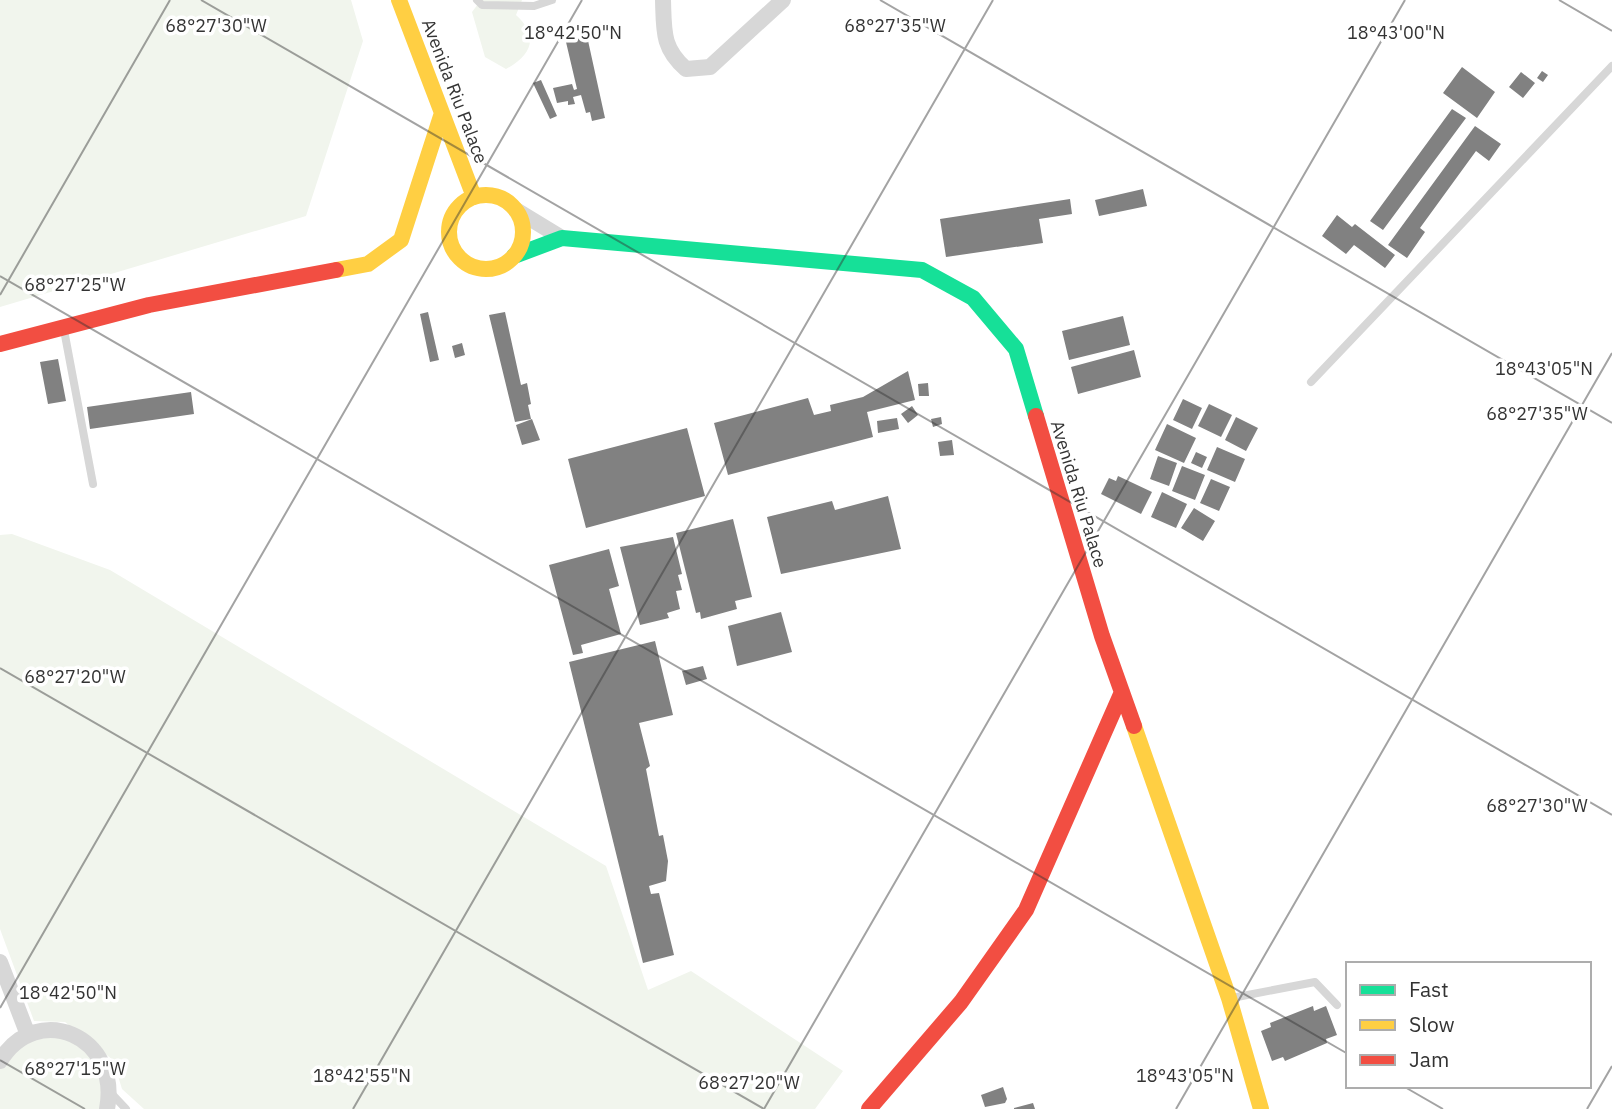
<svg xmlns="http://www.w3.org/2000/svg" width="1612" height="1109" font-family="'IBM Plex Sans',sans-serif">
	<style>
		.green { fill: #f1f5ed }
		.building { fill: #818181 }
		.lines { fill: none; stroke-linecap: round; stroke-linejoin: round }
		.lane { stroke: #d7d7d7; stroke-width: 8 }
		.street { stroke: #d7d7d7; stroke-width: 16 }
		.fast { stroke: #16e098; stroke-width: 16 }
		.slow { stroke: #ffcf43; stroke-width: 16 }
		.jam { stroke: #f24e42; stroke-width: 16 }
		.ticks { fill: none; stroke: #333; stroke-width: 2; stroke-opacity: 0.45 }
		.labels { text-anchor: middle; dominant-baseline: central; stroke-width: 7; stroke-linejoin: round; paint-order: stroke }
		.street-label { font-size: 18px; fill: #333; stroke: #fff }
		.ticks-label { font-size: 18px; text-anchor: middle; fill: #333; stroke: #fff; stroke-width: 7; stroke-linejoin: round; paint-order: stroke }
	</style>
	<rect width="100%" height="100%" fill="#fff"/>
	<!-- green -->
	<path class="green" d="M0,0H351L363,41L306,216L0,307Z
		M481,0H522L516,15C540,37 531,56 506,69L485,57L472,12Z
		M12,534L110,570L606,866L648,990L691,971L843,1071L815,1109H144L122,1089L113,1060L65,1022L34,1021L0,929V535Z
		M44,1031L91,1046L107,1109H0V1061Z"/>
	<!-- building -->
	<path class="building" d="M587,36L605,118L592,121L590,112L586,113L581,95L573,97L575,104L568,105V101L557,103L553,88L572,84L574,90L577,89L566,42Z
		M1462,67L1495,92L1477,118L1443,93Z
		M1542,71L1548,75L1543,82L1537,78Z
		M1521,72L1535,83L1523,98L1509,87Z
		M541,80L557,116L550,119L533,83Z
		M1452,109L1466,118L1383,230L1370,221Z
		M1475,126L1501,144L1489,161L1476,151L1420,228L1425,232L1407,258L1388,245Z
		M1143,189L1147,206L1099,216L1095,200Z
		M1070,199L1072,214L1039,219L1043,243L946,257L940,219Z
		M1337,215L1352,227L1355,224L1395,255L1385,268L1354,245L1346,254L1322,236Z
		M428,312L439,360L430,362L420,314Z
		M505,312L521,385L527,383L531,404L528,405L531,419L515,422L489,315Z
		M1123,316L1130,345L1069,360L1062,331Z
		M462,343L465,355L455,358L452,346Z
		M1134,350L1141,377L1078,394L1071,367Z
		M58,359L66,401L48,404L40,362Z
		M908,371L915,400L867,412L873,437L728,475L714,423L808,398L814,415L831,411L830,405L863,397Z
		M928,383L929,396H919L918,384Z
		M191,392L194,414L90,429L87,407Z
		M1183,399L1202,408L1192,429L1173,420Z
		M1209,404L1232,415L1221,437L1198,426Z
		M912,406L918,415L908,423L901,414Z
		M941,417L942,424L933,427L931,419Z
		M1236,417L1258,428L1246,451L1225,440Z
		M897,418L899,429L878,433L877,421Z
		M532,419L540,440L522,445L516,425Z
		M1167,424L1196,438L1184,463L1155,450Z
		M687,428L705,496L586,528L568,459Z
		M952,440L954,455L940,456L938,442Z
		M1217,447L1245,459L1235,482L1207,470Z
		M1196,452L1207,457L1202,468L1191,463Z
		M1158,456L1177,463L1169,486L1150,479Z
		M1182,466L1205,475L1195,500L1172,491Z
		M1118,476L1152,492L1141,514L1101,494L1109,478L1116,481Z
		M1211,479L1230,487L1219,511L1200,503Z
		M1162,492L1187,504L1176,528L1151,517Z
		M888,496L901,549L781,574L767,517L832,501L835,510Z
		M1194,508L1215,521L1203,541L1181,528Z
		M733,519L752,597L735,601L737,609L701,619L700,612L696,613L676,533Z
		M673,537L682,574L678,575L682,590L676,591L680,609L667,613L669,618L640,625L620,547Z
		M609,549L619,586L609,589L621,634L581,645L583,653L573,655L549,565Z
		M781,612L792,652L737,666L728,626Z
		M655,641L673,715L639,723L650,766L646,769L659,836L663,835L668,861L666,881L649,886L651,894L659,893L674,955L643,963L569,662Z
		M703,666L707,679L686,685L682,671Z
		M1313,1006L1314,1011L1326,1006L1337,1035L1326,1039L1327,1043L1285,1061L1283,1057L1272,1061L1261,1031L1271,1027L1270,1023Z
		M1003,1087L1007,1099L1005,1103L985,1107L981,1095Z
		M1033,1103L1035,1109H1014V1108Z"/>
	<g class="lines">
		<!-- lane -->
		<path class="lane" d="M477,0L482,5L534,6L552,0
			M64,330L93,484
			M1311,382L1612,66
			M1232,998L1315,982L1337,1005
			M110,1092L126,1109"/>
		<!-- street -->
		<path class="street" d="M663,0C664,31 662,48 686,69L710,67L783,0
			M516,210L562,238
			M0,962L28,1035
			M0,1061C37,1000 121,1036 107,1109"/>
		<!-- fast -->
		<path class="fast" d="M514,256L562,238L922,270L973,298L1016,349L1036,416"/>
		<!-- slow -->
		<path class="slow" d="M399,0L474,197
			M449 232a37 37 0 1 1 74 0a37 37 0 1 1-74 0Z
			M336,270L368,264L401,240L442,113
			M1134,726L1229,998L1261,1109"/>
		<!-- jam -->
		<path class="jam" d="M0,344L149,305L336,270
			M1036,416L1102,636L1134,726
			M869,1109L961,1002L1026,910L1122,692"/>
	</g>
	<!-- ticks -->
	<path class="ticks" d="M201,0L1612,815M880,0L1612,423M1559,0L1612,31M0,276L1348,1054M0,295L170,0M0,668L764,1109M0,1008L582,0M0,1060L85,1109M1403,1086L1443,1109M353,1109L993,0M764,1109L1405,0M1176,1109L1612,353M1587,1109L1612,1066"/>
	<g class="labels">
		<!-- street labels -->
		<g class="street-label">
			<text transform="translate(455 91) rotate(69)">Avenida Riu Palace</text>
			<text transform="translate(1079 494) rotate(73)">Avenida Riu Palace</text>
		</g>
	</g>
	<g class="ticks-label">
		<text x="895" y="32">68°27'35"W</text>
		<text x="216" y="32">68°27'30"W</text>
		<text x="573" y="39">18°42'50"N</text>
		<text x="1396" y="39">18°43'00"N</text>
		<text x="75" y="291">68°27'25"W</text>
		<text x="1544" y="375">18°43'05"N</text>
		<text x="1537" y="420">68°27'35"W</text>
		<text x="75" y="683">68°27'20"W</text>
		<text x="1537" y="812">68°27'30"W</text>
		<text x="68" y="999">18°42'50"N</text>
		<text x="75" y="1075">68°27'15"W</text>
		<text x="362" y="1082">18°42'55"N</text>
		<text x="1185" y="1082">18°43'05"N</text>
		<text x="749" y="1089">68°27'20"W</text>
	</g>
	<!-- legend -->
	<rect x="1346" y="962" width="245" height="126" fill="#ffffff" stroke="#adadad" stroke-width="2"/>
	<rect x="1360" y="985" width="35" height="10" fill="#16e098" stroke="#adadad" stroke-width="2"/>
	<text x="1409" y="997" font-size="21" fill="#333333">Fast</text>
	<rect x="1360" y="1020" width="35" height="10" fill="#ffcf43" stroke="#adadad" stroke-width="2"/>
	<text x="1409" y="1032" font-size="21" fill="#333333">Slow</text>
	<rect x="1360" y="1055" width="35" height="10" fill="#f24e42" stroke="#adadad" stroke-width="2"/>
	<text x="1409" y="1067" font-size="21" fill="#333333">Jam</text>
</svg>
